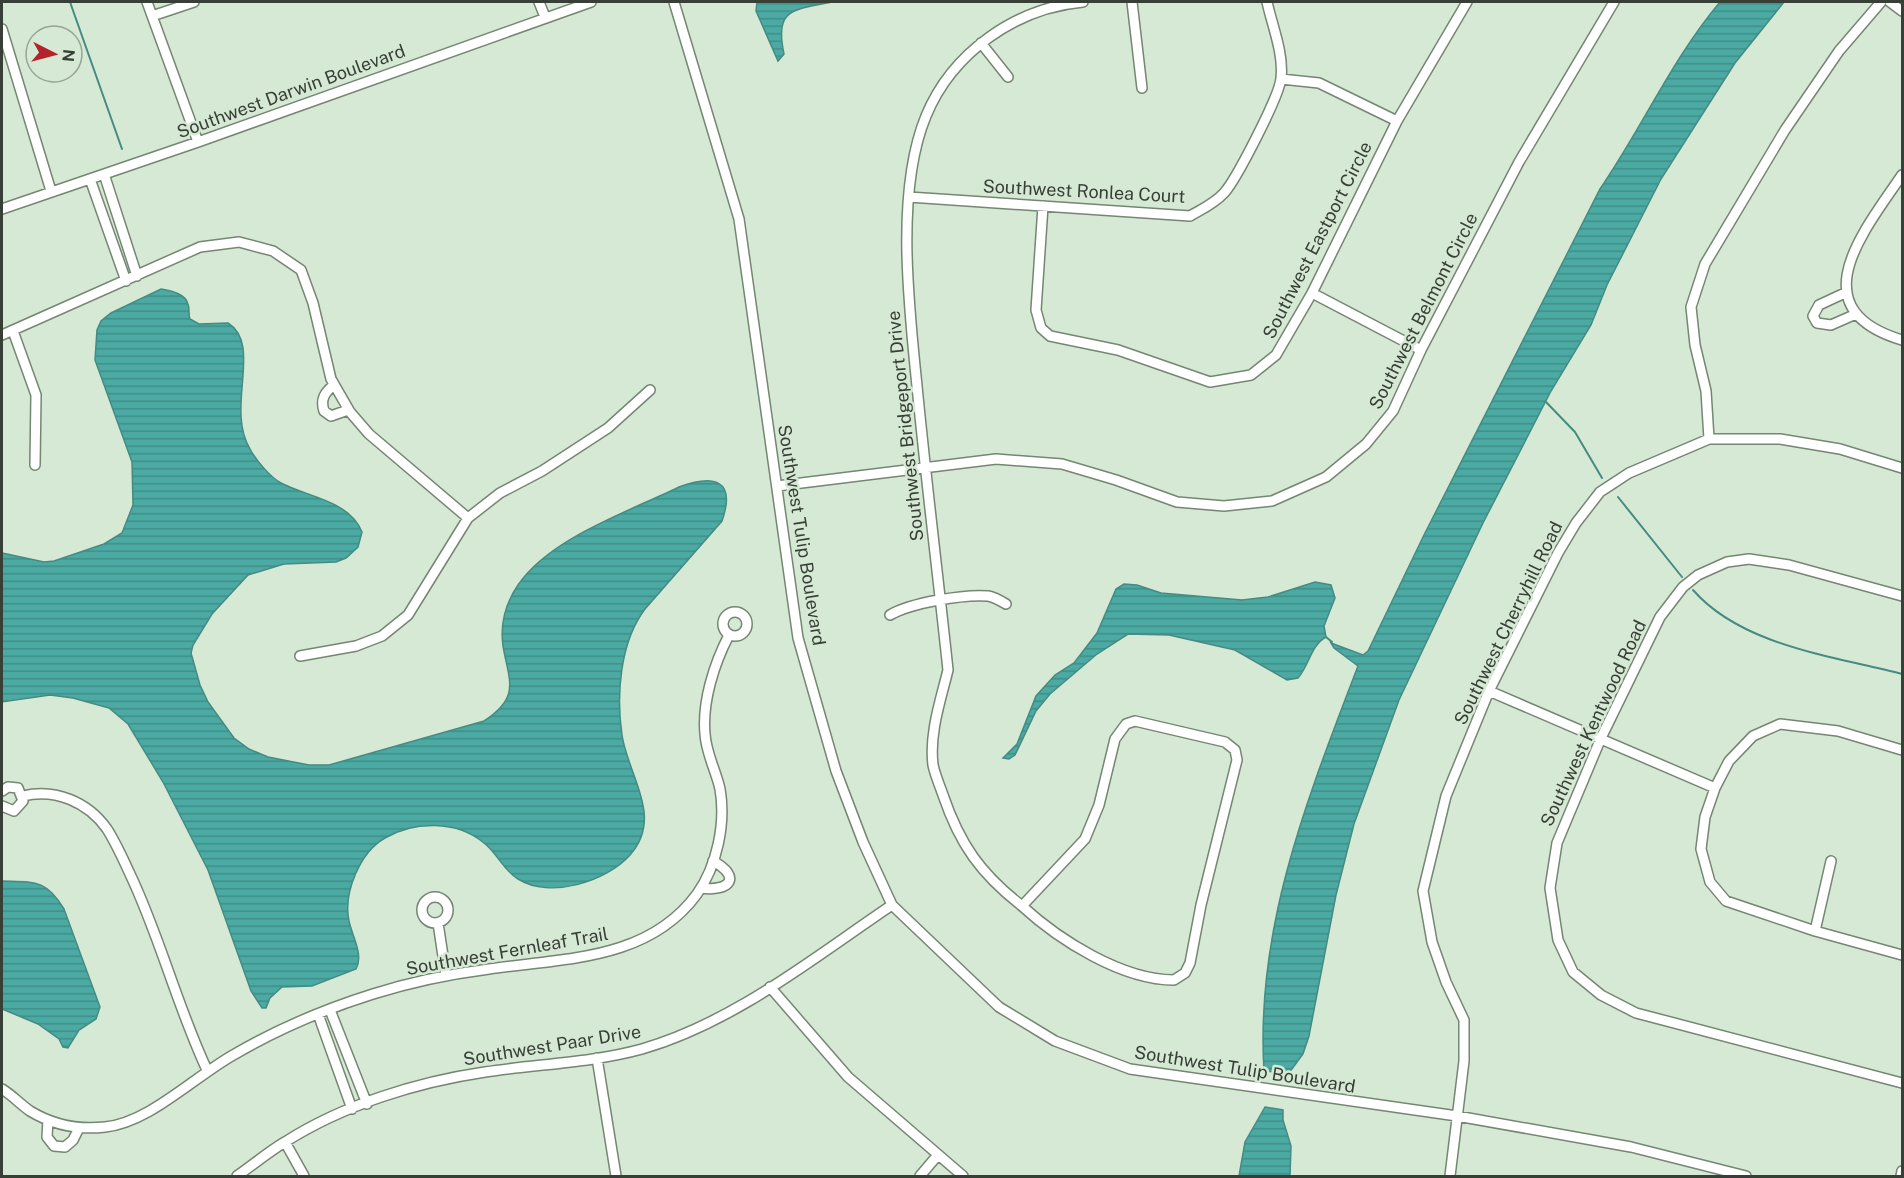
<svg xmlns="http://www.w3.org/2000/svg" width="1904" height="1178" font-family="'Public Sans',sans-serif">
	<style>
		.water { fill: url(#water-rules); stroke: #458b83; stroke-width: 1.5 }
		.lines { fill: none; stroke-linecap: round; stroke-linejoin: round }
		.stream { stroke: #458b83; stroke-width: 2 }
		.minor-casing { stroke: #758673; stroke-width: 12 }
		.minor { stroke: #fff; stroke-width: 9 }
		.labels { text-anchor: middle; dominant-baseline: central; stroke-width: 5; stroke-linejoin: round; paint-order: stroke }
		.street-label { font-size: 18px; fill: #373f36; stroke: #d6e9d4 }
	</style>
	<defs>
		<pattern id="water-rules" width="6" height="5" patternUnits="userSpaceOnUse" patternTransform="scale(1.5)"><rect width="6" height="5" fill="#4baba4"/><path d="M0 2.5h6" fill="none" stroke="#3f8d86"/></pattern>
	</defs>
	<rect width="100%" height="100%" fill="#d6e9d4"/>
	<!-- water -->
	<path class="water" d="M757,2H832C793,10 774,8 784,54L778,61L756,11Z
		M1720,2H1784L1735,63L1661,179L1607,285L1591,325L1551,391L1483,523L1399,700L1354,824L1336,895L1309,1036L1303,1054L1289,1073L1264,1071C1255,927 1308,797 1358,666L1334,648L1331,643L1363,655L1368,651L1424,535L1600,189C1642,128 1672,59 1720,2Z
		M161,289C170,291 185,293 188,304C190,309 188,314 190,319L199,324L228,323C263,345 225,408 250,449C256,460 270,477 281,483C307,497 349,500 362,532L358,547L346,558L336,562L284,564L248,575L212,614L193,645L191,653L200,685L208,702L234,738L249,749L268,757L309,765H329L484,721C521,697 509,681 503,646C500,624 505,604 518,585C550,538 628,512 679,487C712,475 737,478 722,521L645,609C620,642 616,695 622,735C628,776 664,817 630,855C606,882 550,899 518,879C504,871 497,853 484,843C457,820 414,821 385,838C360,852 343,893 349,921C352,936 364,955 356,969L312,986L282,987L270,998L266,1008H262L251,991L208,870L163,782L128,724L109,708L73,698L50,695L2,702V553L44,562L54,561L104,544L122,533L133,505L132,462L95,360L97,330L101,321L111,313Z
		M1315,582L1331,585L1335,598L1324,626L1326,637C1311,645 1309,666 1298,678L1287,680L1235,650L1169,635L1128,634L1097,654L1050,694L1036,711L1015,755L1009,759L1003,758L1017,744L1036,696L1055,675L1074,663L1097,633L1116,589L1124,584L1137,585L1161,593L1242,600L1268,597Z
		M2,881C34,882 46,879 64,909L100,1007L96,1019L79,1030L68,1048L63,1047L59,1039L38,1024L2,1009Z
		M1265,1107L1283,1110V1120L1291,1146L1290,1176H1239L1245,1142Z"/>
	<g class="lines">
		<!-- stream -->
		<path class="stream" d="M70,2L122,149
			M1546,402L1575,432L1602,478
			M1618,497L1682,577
			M1693,590C1742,646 1833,656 1902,674
			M1326,637L1332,642"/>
		<!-- minor casing -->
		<g class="minor-casing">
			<path id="minor" d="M147,2L198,142
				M539,2L545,17
				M674,2L739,219L798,638L836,771L863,842L892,905L999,1007L1055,1041L1130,1069L1457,1116L1631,1147L1746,1176
				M1132,2L1142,88
				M1890,2L1902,11
				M152,16L194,2
				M2,29L51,191
				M981,43L1008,77
				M1281,79L1319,83L1397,121
				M104,174L137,276
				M1902,175C1863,232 1799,309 1902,340
				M90,179L126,281
				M909,197L1190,216C1202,209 1214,204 1224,193C1236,180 1280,95 1281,78C1284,54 1272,25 1267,2
				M1043,206L1036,310L1041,328L1050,336L1118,350L1210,382L1251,375L1276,355L1312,293L1397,121L1467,2
				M2,209L198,142L591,2
				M1847,292L1819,305L1813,316L1817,323L1831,325L1856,314
				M1312,293L1421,350
				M13,331L36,395L35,465
				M2,335L200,247L239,242L273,251L301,270L313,303L331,379L350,412L369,434L468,518
				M334,385C325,392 320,399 324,411L331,416L348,410
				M1709,439L1706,391L1695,345L1691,307L1705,264L1785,130L1839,51L1881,2
				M777,486L996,459L1062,464L1116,480L1177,502L1224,506L1272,501L1326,477L1366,444L1393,411L1421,350L1519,162L1614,2
				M1902,596L1789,565L1749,559L1727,562L1698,575L1683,587L1660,617L1601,738L1557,843L1550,888L1558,940L1573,972L1601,995L1636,1013L1902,1083
				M723 624a12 12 0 1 1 24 0a12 12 0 1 1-24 0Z
				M890,615C910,603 964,594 988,596C994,597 1001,601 1006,604
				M300,656L356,646L382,636L408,615L468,518L500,493L542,471L608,428L650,390
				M1489,691L1715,788
				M1135,721L1225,742L1235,750L1237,760L1201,905L1190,963L1185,973L1174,980C1122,980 1059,940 1022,906L1085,839L1099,805L1115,739L1126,724Z
				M1902,750L1838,731L1780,724L1753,736L1729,761L1715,788L1705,817L1701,849L1710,882L1726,901L1815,931L1902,955
				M2,791L8,787L18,788L23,801L14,811L2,806
				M23,796C55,788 88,802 107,829C116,843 123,859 130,874C160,937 177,1006 207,1070
				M701,888C730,892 742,877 713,861
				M422 910a13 13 0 1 1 26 0a13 13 0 1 1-26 0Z
				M1022,906C981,874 960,845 943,795C940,786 935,775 933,765C929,733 941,699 948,670C938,575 926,480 917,386C909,306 895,191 926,116C952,53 1015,8 1083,2
				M438,923L446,976
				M1815,931L1831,861
				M770,987L848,1077L963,1176
				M330,1010L367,1104
				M318,1014L352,1109
				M597,1058L616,1176
				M2,1089C12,1095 20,1104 30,1111C53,1125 78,1130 105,1127C149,1123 195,1076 235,1054C278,1029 325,1009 373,994C411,982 450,974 489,969C564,958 648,961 697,894C717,866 726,823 720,789C716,771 706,753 705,734C702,702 714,664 729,635
				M48,1120L47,1137L54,1146L65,1147L73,1140L79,1128
				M285,1142L304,1176
				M237,1176C253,1165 268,1152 285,1142C343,1105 417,1082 485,1072C537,1064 591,1063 642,1049C735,1022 813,958 892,905
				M920,1176L937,1156
				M1450,1176L1464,1061V1020L1446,982L1432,942L1423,891L1446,796L1489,691L1558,553L1576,523L1600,492L1629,473L1709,439H1780L1840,449L1902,468
				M1901,1176L1902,1171"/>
		</g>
		<!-- minor -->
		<use href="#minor" class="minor"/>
	</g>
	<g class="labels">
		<!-- street labels -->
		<g class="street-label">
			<text transform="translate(291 91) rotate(-20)">Southwest Darwin Boulevard</text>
			<text transform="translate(1084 191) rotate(3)">Southwest Ronlea Court</text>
			<text transform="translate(1317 240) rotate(-63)">Southwest Eastport Circle</text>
			<text transform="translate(1423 311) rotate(-63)">Southwest Belmont Circle</text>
			<text transform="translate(905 426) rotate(-96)">Southwest Bridgeport Drive</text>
			<text transform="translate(802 535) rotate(81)">Southwest Tulip Boulevard</text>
			<text transform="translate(1508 623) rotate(-64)">Southwest Cherryhill Road</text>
			<text transform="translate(1593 723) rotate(-65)">Southwest Kentwood Road</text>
			<text transform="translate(507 951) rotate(-10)">Southwest Fernleaf Trail</text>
			<text transform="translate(552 1045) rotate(-9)">Southwest Paar Drive</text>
			<text transform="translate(1245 1069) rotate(9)">Southwest Tulip Boulevard</text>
		</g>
	</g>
	<!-- border -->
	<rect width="1904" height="1178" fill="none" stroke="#373f36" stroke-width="6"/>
	<!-- north arrow -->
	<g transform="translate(54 54) rotate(96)"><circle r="28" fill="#d6e9d4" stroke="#96a595" stroke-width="1.5"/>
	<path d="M0-4.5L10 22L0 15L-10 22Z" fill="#b42329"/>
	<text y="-9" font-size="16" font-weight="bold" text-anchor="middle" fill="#373f36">N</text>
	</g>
</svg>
